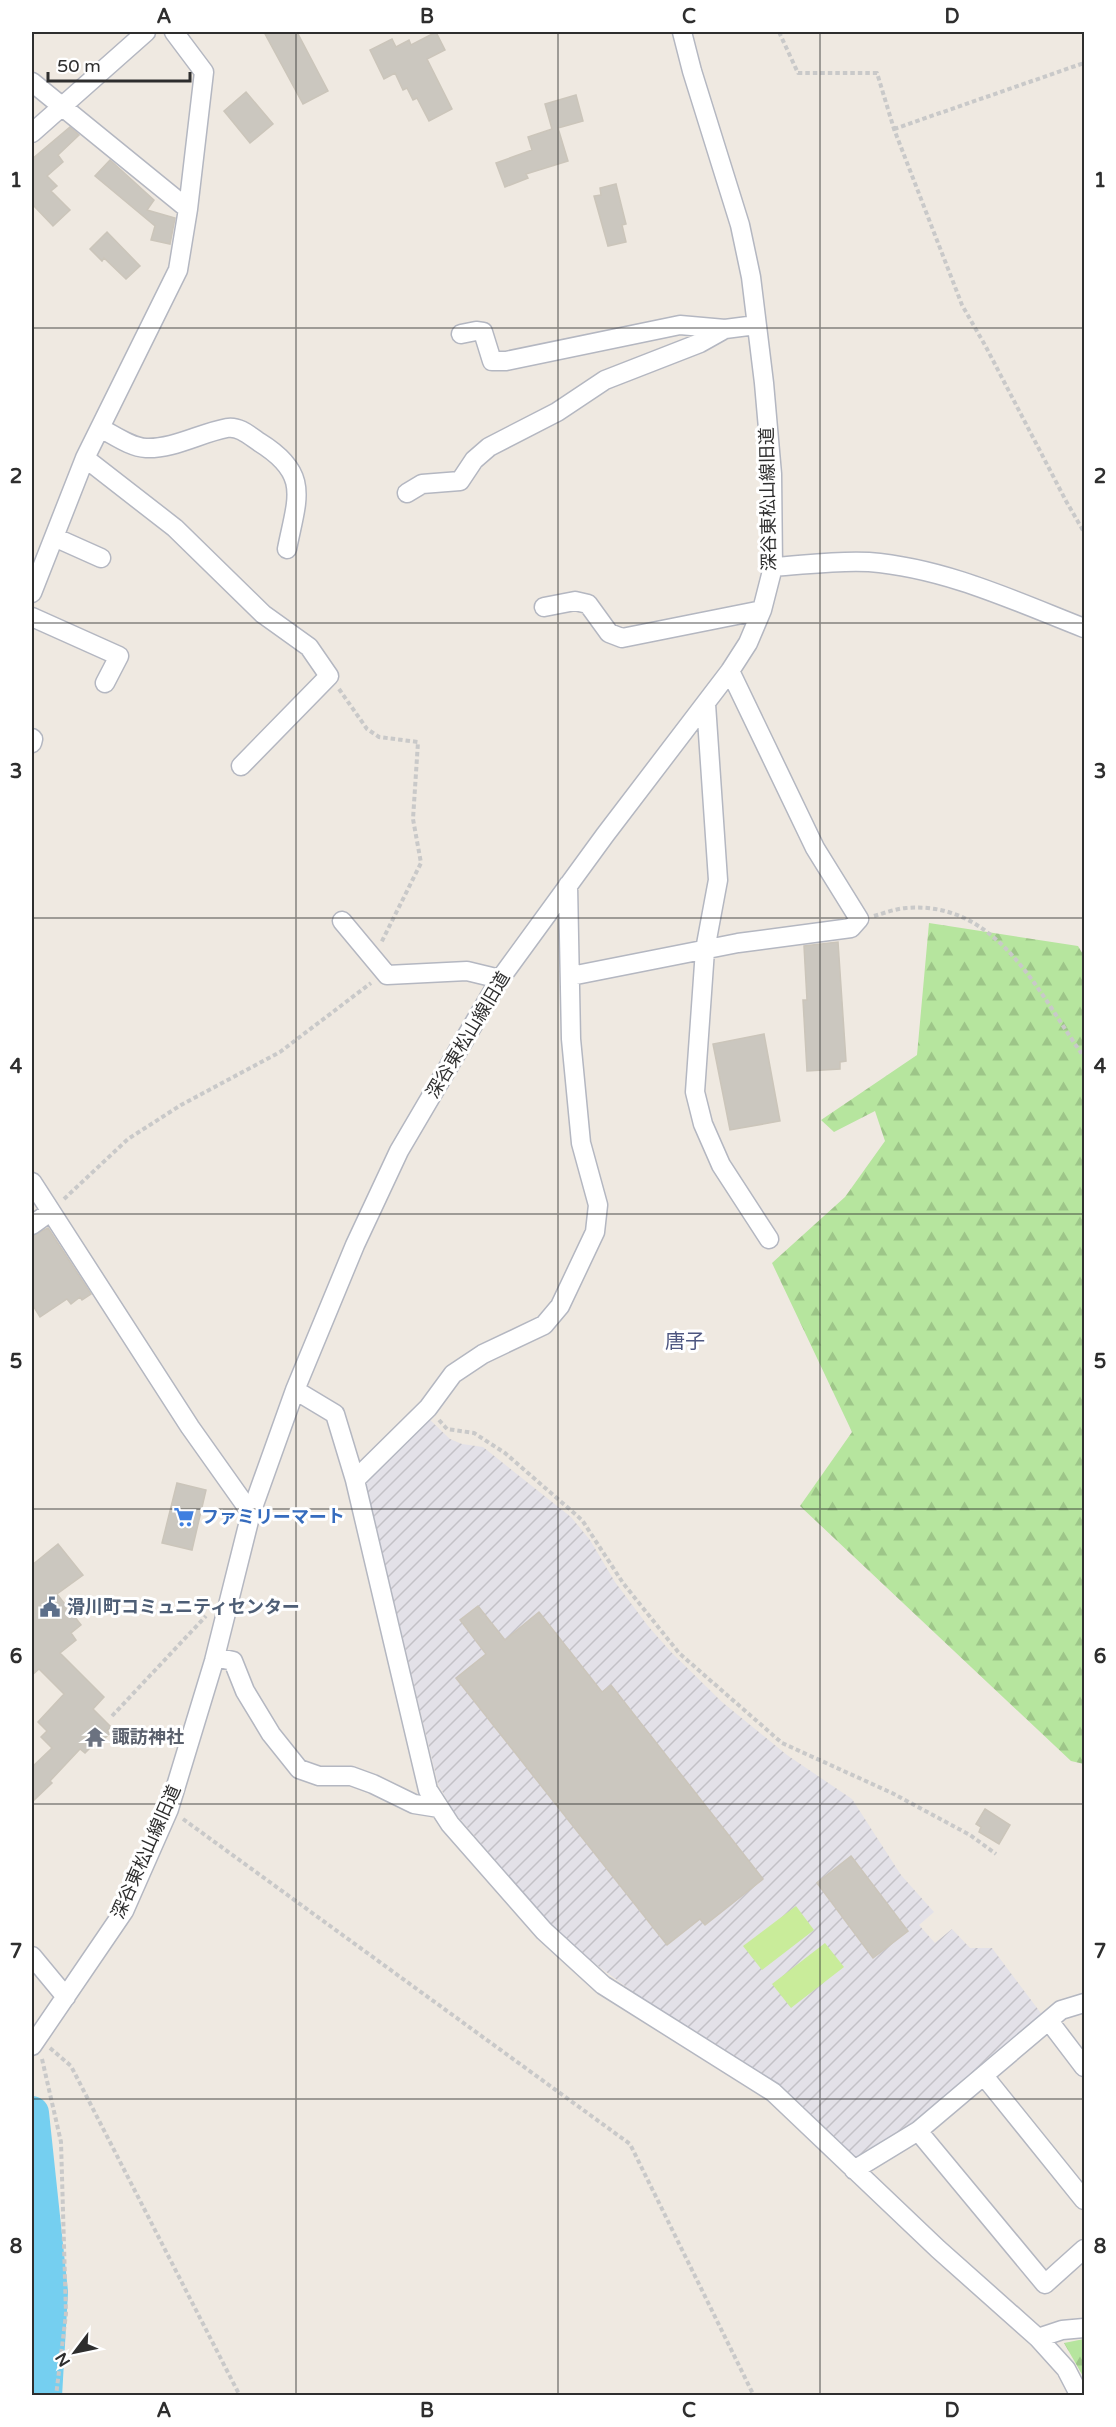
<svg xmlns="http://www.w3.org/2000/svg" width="1116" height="2427" font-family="'Varela Round','Noto Sans JP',sans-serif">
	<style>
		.industrial { fill: url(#industrial-furrows) }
		.forest { fill: url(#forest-firs) }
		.pitch { fill: #c9ec9a }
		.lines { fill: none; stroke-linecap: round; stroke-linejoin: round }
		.river { stroke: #75cff0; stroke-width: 34 }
		.building { fill: #cbc7bf; stroke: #cbc5ba; stroke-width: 1.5 }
		.minor-casing { stroke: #b4b7c1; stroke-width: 21 }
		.path { stroke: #c9c9c9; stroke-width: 4; stroke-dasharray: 4.5 3; stroke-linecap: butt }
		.minor { stroke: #fff; stroke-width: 18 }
		.grid { fill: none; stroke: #2e2e2e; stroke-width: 1.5; stroke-opacity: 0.55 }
		.labels { text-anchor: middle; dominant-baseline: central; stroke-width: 6; stroke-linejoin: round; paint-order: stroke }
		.street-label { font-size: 18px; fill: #2e2e2e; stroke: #fff }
		.shop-label { font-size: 18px; font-weight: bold; fill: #366cbe; stroke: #fff; text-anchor: start }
		.service-label { font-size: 18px; font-weight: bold; fill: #4e5e75; stroke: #fff; text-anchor: start }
		.worship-label { font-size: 18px; font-weight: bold; fill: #5b616d; stroke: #fff; text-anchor: start }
		.neighbourhood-label { font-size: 20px; fill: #4d5680; stroke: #fff }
		.neatline { fill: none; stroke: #2e2e2e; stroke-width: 2 }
		.grid-label { font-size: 20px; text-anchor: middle; font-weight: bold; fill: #2e2e2e }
	</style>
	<defs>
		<pattern id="industrial-furrows" width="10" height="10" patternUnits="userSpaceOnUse" patternTransform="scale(1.5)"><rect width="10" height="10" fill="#e3e1e8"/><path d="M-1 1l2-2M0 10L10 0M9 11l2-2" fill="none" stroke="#c3c1c7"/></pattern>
		<pattern id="forest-firs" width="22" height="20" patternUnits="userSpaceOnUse" patternTransform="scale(1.5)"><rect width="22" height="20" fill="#b6e59e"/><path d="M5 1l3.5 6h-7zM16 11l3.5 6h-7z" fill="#9dc588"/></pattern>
	</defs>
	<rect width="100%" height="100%" fill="#efe9e1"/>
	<!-- industrial -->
	<path class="industrial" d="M429,1419L450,1439L462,1444L483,1447L571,1517L590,1540L615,1582L648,1626L671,1652L722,1702L787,1755L852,1799L901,1875L934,1912L919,1925L935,1943L952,1929L970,1948H992L1043,2016L919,2120L859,2157L854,2156L795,2099L743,2063L664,2015L566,1942L454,1812L438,1784L365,1483L424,1420Z"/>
	<!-- forest -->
	<path class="forest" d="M929,923L1078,946L1084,956V1764L1071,1761L800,1506L852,1432L772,1263L845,1197L885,1141L875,1111L834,1132L821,1120L917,1055Z
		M1084,2339V2378L1064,2343Z"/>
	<!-- pitch -->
	<path class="pitch" d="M796,1906L814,1930L762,1970L743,1946Z
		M825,1943L844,1967L791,2008L772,1984Z"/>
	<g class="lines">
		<!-- river -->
		<path class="river" d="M32,2113L51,2292L45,2396"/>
	</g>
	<!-- building -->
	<path class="building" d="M264,32H297L328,91L303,104Z
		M436,32L445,50L427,59L452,109L429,121L417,98L413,100L407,88L403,90L395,73L384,79L370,50L392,39L396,47L409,40L411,45Z
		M246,92L273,124L250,143L224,111Z
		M576,95L583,121L558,128L568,161L526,174L528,178L505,187L496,163L532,150L528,137L552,129L545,104Z
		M70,127L79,135L58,155L63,162L47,176L57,186L51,191L70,210L53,226L32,204V159Z
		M110,160L154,200L147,210L175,218L170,244L151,240L155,226L95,176Z
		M616,184L626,224L622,225L626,242L608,246L594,196L601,195L600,188Z
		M107,232L140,266L126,279L104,258L102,261L90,249Z
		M838,942L846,1061L840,1062V1069L807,1071L803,1000H807L804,946Z
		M764,1034L780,1121L730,1130L713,1044Z
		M48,1228L91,1294L82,1300L80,1297L71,1304L67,1299L40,1317L32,1304V1236Z
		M177,1483L206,1490L192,1550L162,1543Z
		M58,1544L83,1575L57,1594L81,1625L71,1633L76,1640L60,1653L104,1697L93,1709L111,1727L107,1731L110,1733L99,1744L97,1741L85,1753L80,1749L50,1781L52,1783L32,1802V1767L52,1748L41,1737L47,1731L38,1722L64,1694L39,1669L32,1675V1565Z
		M478,1606L505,1640L539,1612L602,1692L611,1685L763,1879L705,1925L700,1919L667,1945L456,1678L486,1654L460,1620Z
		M985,1809L1010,1825L999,1844L979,1832L981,1827L976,1824Z
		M851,1856L908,1931L873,1958L817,1883Z"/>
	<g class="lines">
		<!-- minor casing -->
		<g class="minor-casing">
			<path id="minor" d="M32,82L188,209L204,72L174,32
				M32,133L146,32
				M461,334L476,331L483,332L492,361H506L680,325L725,329L756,325
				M100,428C114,435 130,447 146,448C174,449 200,433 227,428C239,426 249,435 259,442C311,474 297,498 287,549
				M85,458L175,528L263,614L309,647L329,676L241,766
				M407,493L422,484L460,481L474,460L489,447L557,412L605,380L700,343L725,329
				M54,537L101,558
				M773,567C805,565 837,560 869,562C945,568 1015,601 1084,628
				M32,593L85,458L178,270L188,209
				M544,607L575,601L588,604L609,633L622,638L762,610
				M32,617L119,656L105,683
				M706,704L718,880L705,950L695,1092L703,1124L721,1165L769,1239
				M32,738L33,739L32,743
				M342,921L387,975L467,971L500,979
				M571,976L738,943L851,928L859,919L815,848L730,671
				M32,1182L190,1427L251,1513
				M32,1225L50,1212
				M295,1390L335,1414L355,1480L428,1790L450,1824L544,1931L603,1985L773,2092L938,2249L1038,2338L1066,2369L1080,2396
				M355,1480L428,1408L453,1374L483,1354L544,1325L560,1306L595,1232L598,1205L581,1143L571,1039L568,885
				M215,1657L233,1661L245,1691L271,1734L299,1769L319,1776H351L373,1784L414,1804L439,1808
				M32,1956L66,1997
				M1049,2021L1084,2067
				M32,2046L124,1911L169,1809L214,1661L251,1513L295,1390L355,1245L399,1151L500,979L605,835L730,671L748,643L762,610L773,567L772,474L764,383L751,277L740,225L692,71L682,32
				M984,2076L1084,2200
				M918,2131L1045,2284L1084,2249
				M854,2170L918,2131L1061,2010L1084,2003
				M1038,2338L1062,2330L1084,2328"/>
		</g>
		<!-- path -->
		<path class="path" d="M779,32L798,73H877L894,129L962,305L986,347L1066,501L1084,532
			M894,129L1084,63
			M339,689L367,729L379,737L418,742L413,819L421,863L381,943
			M874,916C884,913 895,909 906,908C998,900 1039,994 1084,1057
			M64,1199L128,1139L181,1105L280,1052L371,983
			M439,1420L447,1429L474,1433L505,1453L582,1520L623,1583L679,1653L782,1743L892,1793L970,1835L996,1854
			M112,1716L206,1616
			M183,1819L630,2144L754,2396
			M50,2048L71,2066L240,2396
			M42,2059L61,2142L66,2314L56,2396"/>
		<!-- minor -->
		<use href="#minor" class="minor"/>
	</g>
	<!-- grid -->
	<path class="grid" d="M296,32V2396M558,32V2396M820,32V2396M32,328H1084M32,623H1084M32,918H1084M32,1214H1084M32,1509H1084M32,1804H1084M32,2099H1084"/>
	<!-- icons -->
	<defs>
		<g id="supermarket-bare" transform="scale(1.62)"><path d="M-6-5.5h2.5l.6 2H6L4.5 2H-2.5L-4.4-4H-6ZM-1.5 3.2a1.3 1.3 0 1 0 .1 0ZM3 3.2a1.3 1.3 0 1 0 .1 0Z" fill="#3f7fe0" stroke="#fff" stroke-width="2.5" paint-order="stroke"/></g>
		<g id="civic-bare" transform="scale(1.62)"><path d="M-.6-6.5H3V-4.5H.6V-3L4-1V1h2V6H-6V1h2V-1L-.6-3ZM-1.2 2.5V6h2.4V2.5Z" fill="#5c6f8a" stroke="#fff" stroke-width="2.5" paint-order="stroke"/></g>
		<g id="temple-bare" transform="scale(1.62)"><path d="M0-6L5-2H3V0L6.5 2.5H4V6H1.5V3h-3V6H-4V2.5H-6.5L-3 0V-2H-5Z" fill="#6b7280" stroke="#fff" stroke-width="2.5" paint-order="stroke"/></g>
	</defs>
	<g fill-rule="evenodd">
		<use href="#supermarket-bare" x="184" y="1517"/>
		<use href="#civic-bare" x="50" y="1607"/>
		<use href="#temple-bare" x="95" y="1737"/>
	</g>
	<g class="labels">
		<!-- street labels -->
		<g class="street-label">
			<text transform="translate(768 499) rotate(-91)">深谷東松山線旧道</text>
			<text transform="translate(468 1035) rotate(-59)">深谷東松山線旧道</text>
			<text transform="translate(146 1852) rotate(-66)">深谷東松山線旧道</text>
		</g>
		<!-- shop labels -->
		<g class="shop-label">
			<text x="201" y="1517">ファミリーマート</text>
		</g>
		<!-- service labels -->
		<g class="service-label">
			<text x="67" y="1607">滑川町コミュニティセンター</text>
		</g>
		<!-- worship labels -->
		<g class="worship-label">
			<text x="112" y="1737">諏訪神社</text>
		</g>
		<!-- neighbourhood labels -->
		<g class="neighbourhood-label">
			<text x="685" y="1342">唐子</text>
		</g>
	</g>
	<!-- border -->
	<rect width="1116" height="2427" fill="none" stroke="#ffffff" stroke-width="66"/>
	<!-- north arrow -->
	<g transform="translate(75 2352) rotate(238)" stroke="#ffffff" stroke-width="4.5" paint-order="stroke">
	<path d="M0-4.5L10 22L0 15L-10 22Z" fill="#2e2e2e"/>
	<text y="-9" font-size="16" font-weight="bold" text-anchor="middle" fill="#2e2e2e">N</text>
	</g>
	<!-- scale -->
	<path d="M48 72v9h142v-9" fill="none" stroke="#2e2e2e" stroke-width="3"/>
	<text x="57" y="72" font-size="18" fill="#2e2e2e" stroke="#ffffff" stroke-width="4.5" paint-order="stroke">50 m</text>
	<rect x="33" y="33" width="1050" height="2361" class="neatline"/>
	<g class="grid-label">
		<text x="164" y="23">A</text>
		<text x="427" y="23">B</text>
		<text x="689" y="23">C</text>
		<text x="952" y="23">D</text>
		<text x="16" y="187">1</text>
		<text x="1100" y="187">1</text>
		<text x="16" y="483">2</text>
		<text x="1100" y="483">2</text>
		<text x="16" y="778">3</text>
		<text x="1100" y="778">3</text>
		<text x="16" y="1073">4</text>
		<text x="1100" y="1073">4</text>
		<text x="16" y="1368">5</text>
		<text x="1100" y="1368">5</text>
		<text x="16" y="1663">6</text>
		<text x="1100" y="1663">6</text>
		<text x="16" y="1958">7</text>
		<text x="1100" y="1958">7</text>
		<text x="16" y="2253">8</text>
		<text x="1100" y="2253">8</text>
		<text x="164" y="2417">A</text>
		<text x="427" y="2417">B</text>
		<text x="689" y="2417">C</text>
		<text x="952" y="2417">D</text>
	</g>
</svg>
